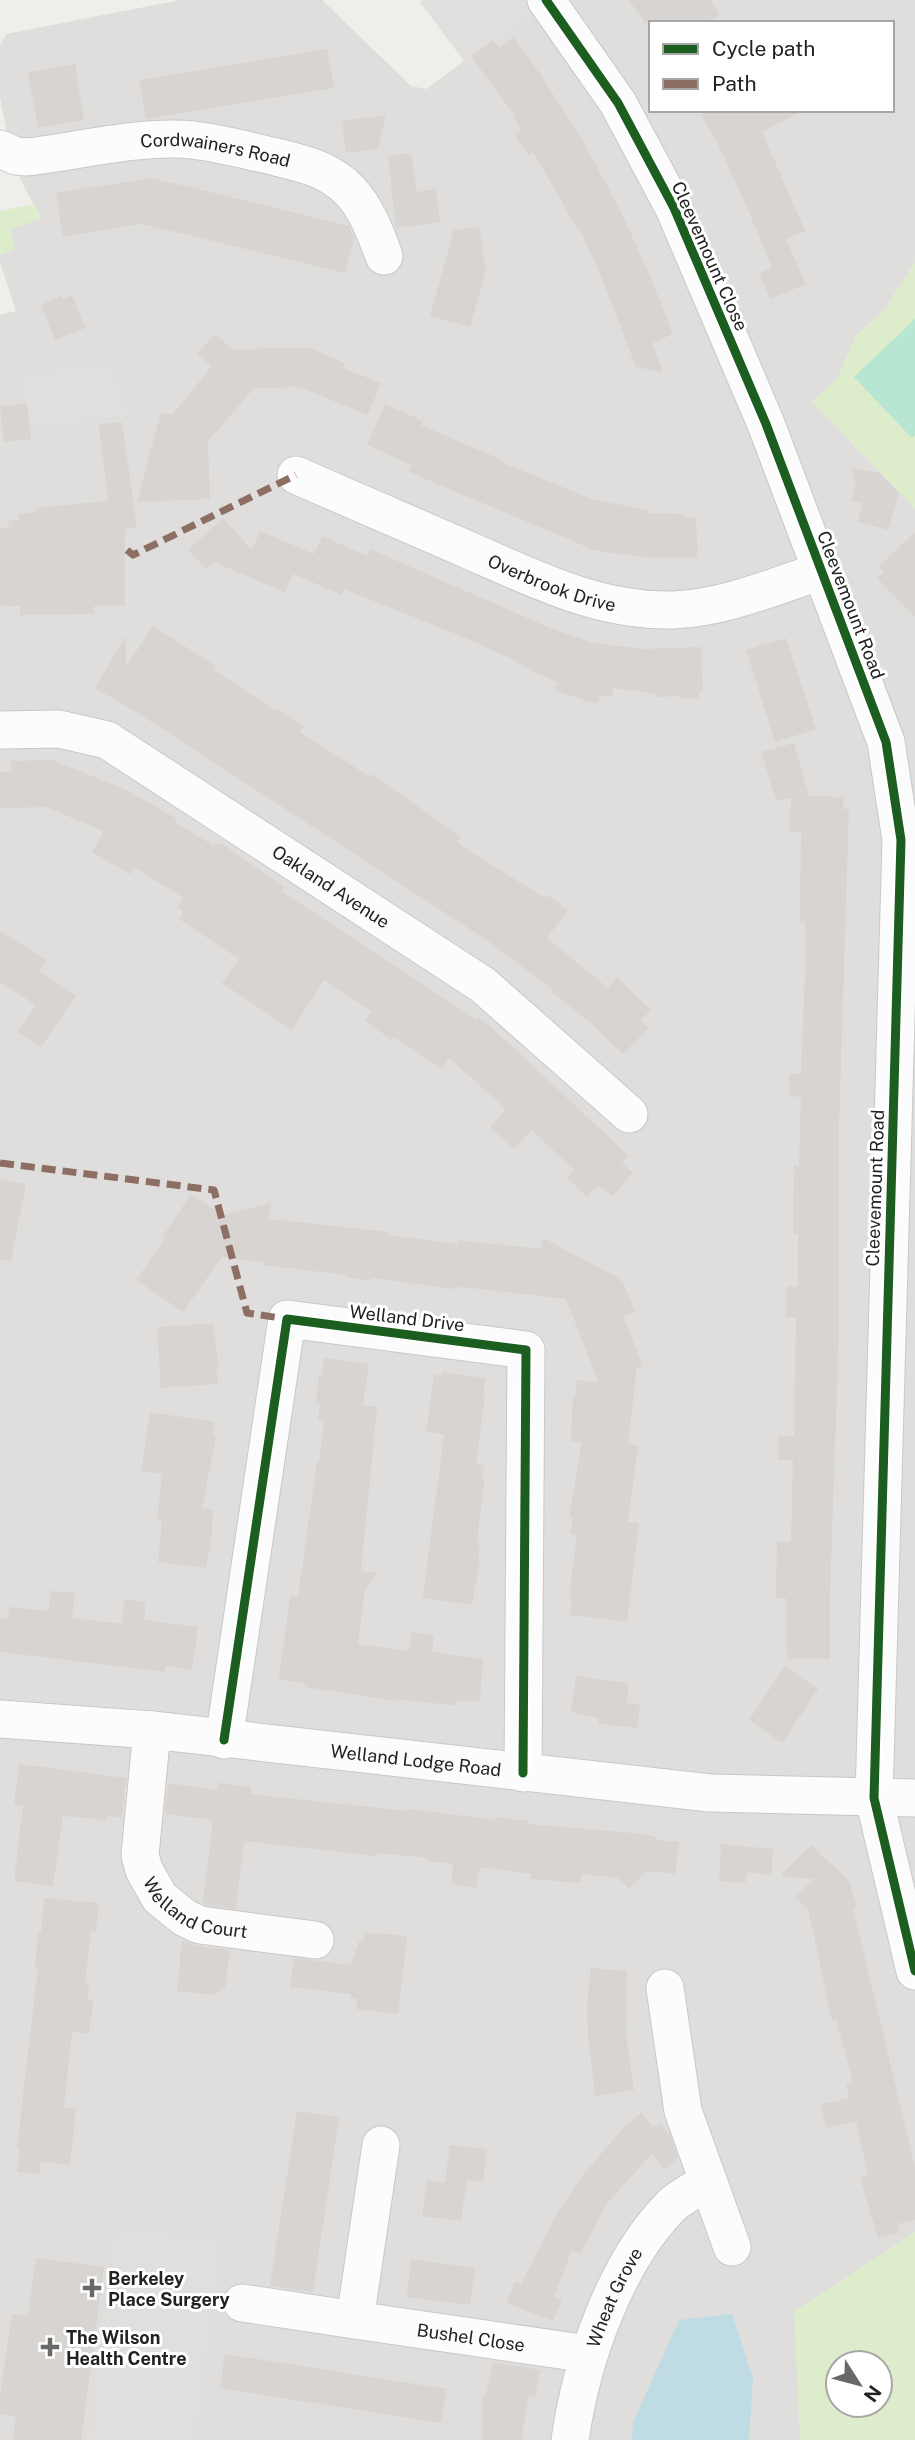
<svg xmlns="http://www.w3.org/2000/svg" width="915" height="2440" font-family="'Public Sans',sans-serif">
	<style>
		.residential { fill: #dfdedc; fill-rule: evenodd }
		.grass { fill: #ddeccb; fill-rule: evenodd }
		.pitch { fill: #b7e6d2 }
		.parking { fill: #e0dfde }
		.water { fill: #bfdbe3 }
		.building { fill: #d7d4d2 }
		.lines { fill: none; stroke-linecap: round; stroke-linejoin: round }
		.minor-casing { stroke: #c9c8c7; stroke-width: 39 }
		.minor { stroke: #fdfcfc; stroke-width: 37 }
		.quiet { stroke: #8d6e63; stroke-width: 7; stroke-dasharray: 14 7; stroke-linecap: butt }
		.cycleway-casing { stroke: #fff; stroke-width: 13 }
		.cycleway { stroke: #1b5e20; stroke-width: 9 }
		.poi-dot { fill: #6a6968; stroke: #fff; stroke-width: 2.5 }
		.labels { text-anchor: middle; dominant-baseline: central; stroke-width: 6; stroke-linejoin: round; paint-order: stroke }
		.street-label { font-size: 18px; fill: #222; stroke: #fff }
		.poi-label { font-size: 18px; font-weight: bold; fill: #222; stroke: #fff; text-anchor: start }
	</style>
	<rect width="100%" height="100%" fill="#f0eeeb"/>
	<!-- residential -->
	<path class="residential" d="M180,0H322L411,86L426,89L534,10L623,139L672,234L751,431L766,424L674,208L618,103L546,0H915V263L885,309L856,336L837,379L812,402L915,508V2440H0V315L16,311L0,262V255L14,249L10,230L41,217L22,183L12,157L0,98V46L6,34ZM651,23H892V110H651ZM108,368L124,415L29,425L26,377ZM838,2363H880V2405H838Z"/>
	<!-- grass -->
	<path class="grass" d="M33,204L41,218L10,230L15,249L0,255V211Z
		M915,263V508L812,402L837,379L856,336L885,309Z
		M915,2232V2440H800L794,2312ZM880,2363V2405H838V2363Z"/>
	<!-- pitch -->
	<path class="pitch" d="M915,319V435L912,438L854,377Z"/>
	<!-- parking -->
	<path class="parking" d="M423,0H527L534,10L464,61L420,2Z
		M108,368L124,415L29,426L25,377Z
		M117,2229L218,2242L193,2440H90Z"/>
	<!-- water -->
	<path class="water" d="M732,2314L753,2378L749,2440H632L633,2423L679,2320Z"/>
	<!-- building -->
	<path class="building" d="M629,0H710L719,14L705,23H645Z
		M513,37L540,74L582,139L620,210L647,269L673,334L652,343L663,372L636,367L603,281L579,227L577,228L533,152L528,155L515,135L522,130L513,117L515,116L471,56L493,40L499,48Z
		M327,49L334,88L146,119L139,80Z
		M75,64L84,120L38,128L28,72Z
		M699,110H805L762,132L805,231L786,239L806,284L770,299L759,273L772,268L746,205L718,144Z
		M386,115L378,149L346,153L342,121Z
		M411,153L417,192L436,189L440,222L396,228L388,156Z
		M152,178L349,226L354,238L345,273L142,224L63,237L56,193Z
		M479,227L486,270L470,327L430,316L454,230Z
		M72,295L85,328L55,340L41,305L61,296L63,299Z
		M215,334L232,349L310,348L345,363L343,368L381,383L368,415L300,387L254,388L208,441L210,499L137,502L161,412L172,415L212,366L197,354Z
		M27,404L31,439L4,442L0,406Z
		M385,404L423,421L421,425L504,461L503,463L594,500L649,510V513L683,514L684,517L696,518L698,558L640,557L594,550L409,472L412,465L367,445Z
		M122,422L137,528L125,529V605L94,606V614L20,615V606H2L0,604V529L9,528L8,521L19,520L18,514L36,512L35,508L108,501L99,424Z
		M851,467L879,473L899,493L888,530L858,522L862,503L851,501L856,484Z
		M223,518L252,550L260,531L314,554L322,536L367,556L370,549L550,628L594,643L643,649L701,647L703,691H699V698L679,699V696L656,697V694L613,688L612,697L599,695L598,703L586,701L555,690L558,682L533,672L514,660L461,636L344,589L342,595L293,574L285,592L214,562L206,569L188,550Z
		M915,532V617L877,578L884,572L879,567Z
		M153,626L216,666L213,669L275,710L277,708L304,726L300,732L370,777L372,774L461,837L457,842L468,850L545,898L547,894L568,910L547,938L608,988L617,977L651,1010L641,1020L649,1028L623,1054L592,1024L552,992L554,990L485,939L138,713L95,688L126,636V667Z
		M786,638L816,729L775,742L746,650Z
		M794,743L809,796L844,797L843,809H849L839,1124V1329L830,1593V1659H787L786,1598H776L777,1542H791L793,1460H778L779,1435L794,1436L796,1318L786,1317L787,1286L798,1287V1234H793L794,1166H799L801,1097L789,1096L790,1074H801L806,952L805,923H800L801,832L789,831L791,798L776,800L761,752Z
		M52,760L129,791L177,819L175,822L214,846L216,843L219,845L221,843L284,887L281,891L477,1020L479,1018L489,1025L628,1155L622,1163L633,1173L612,1196L598,1185L587,1197L567,1178L574,1170L532,1130L514,1149L490,1127L506,1109L449,1058L442,1069L394,1037L392,1040L365,1021L371,1011L324,980L292,1030L222,983L239,959L179,919L184,911L177,907L184,898L135,868L130,874L92,852L104,831L46,807L0,808V772H12L11,761Z
		M0,931L46,960L39,971L76,996L41,1047L18,1032L36,1005L0,982Z
		M0,1180L26,1184L11,1261L0,1260Z
		M191,1194L223,1215L271,1203L269,1219L389,1232V1235L457,1244L458,1240L541,1249L543,1238L620,1279L621,1282L623,1281L635,1312L623,1316L643,1367H637L628,1444L638,1446L628,1522L639,1523L627,1622L570,1615L572,1598H569L577,1535L570,1534L573,1517H569L582,1442L571,1441L573,1397H575L577,1380L599,1383L566,1299L471,1288L456,1287L455,1289L371,1278V1281L346,1277V1275L263,1265V1262L222,1257L183,1312L136,1280L166,1238L163,1236Z
		M213,1323L219,1368H216L218,1384L161,1388L157,1327Z
		M324,1358L369,1364L363,1405L377,1407L361,1571L377,1573L365,1590L358,1644L409,1651L412,1632L434,1635L432,1652L483,1659L480,1701H456L455,1705H451L394,1699V1701L305,1687V1684L279,1679L290,1596L298,1597L317,1462H319L324,1421L318,1420L320,1403L316,1402L319,1375L322,1376Z
		M442,1372L485,1378L483,1394H485L476,1464L484,1465L482,1480H484L477,1543L480,1544L478,1559L480,1560L472,1605L423,1598L444,1434L426,1432L434,1374L442,1375Z
		M150,1412L215,1422L213,1436L216,1437L202,1508L213,1510L211,1541L206,1568L158,1562L162,1521L157,1520L162,1474L141,1471Z
		M51,1591L75,1593L72,1618L122,1624L124,1599L146,1602L144,1620L198,1627L192,1670L165,1666V1672L0,1652V1617L8,1619L9,1607L48,1611Z
		M785,1666L818,1689L782,1743L749,1720Z
		M576,1676L628,1683L627,1703L640,1705L637,1728L599,1724L598,1718L571,1712Z
		M19,1764L126,1778L122,1818L107,1816V1820L63,1816L53,1886L14,1881L23,1806L14,1805Z
		M168,1783L217,1790L218,1783L251,1787L250,1794L407,1811V1809L417,1810L495,1820V1817L528,1821V1824L644,1834L656,1837V1840L679,1842L675,1874L646,1871L629,1889L618,1878L582,1874L581,1883L530,1879L531,1874L480,1867L476,1888L451,1884L453,1864L427,1861L428,1858L377,1853L376,1856L244,1841L236,1909L206,1905L203,1903L213,1820L165,1814Z
		M721,1844L773,1849L771,1875L748,1872L745,1883L719,1881Z
		M811,1845L849,1881L857,1907L853,1908L915,2167V2220L897,2224L899,2233L878,2238L860,2178L868,2175L856,2121L826,2128L821,2104L849,2098L846,2084L853,2082L836,2019L832,2020L808,1909L795,1897L814,1879L780,1876Z
		M44,1898L99,1903L96,1931H91L85,1984L89,1985L87,1999L93,2000L89,2034L72,2032L64,2107L76,2109L70,2165L41,2162L39,2174L17,2172L20,2148H17L38,1967H35L38,1933H41Z
		M364,1932L407,1936L398,2014L356,2009L357,1999L351,1998V1994L290,1987L294,1958L351,1965L359,1941L363,1942Z
		M182,1940L197,1946L230,1950L225,1989H220L219,1992H215V1995L177,1991Z
		M591,1968L627,1971L626,2034L634,2090L595,2096L588,2036L587,2002Z
		M297,2111L339,2117L313,2292L270,2286Z
		M641,2113L653,2128L660,2123L670,2136L678,2158L664,2169L652,2153L606,2205L580,2254L572,2250L554,2296L562,2300L553,2321L507,2303L515,2281L521,2284L555,2217L583,2175L624,2127Z
		M450,2145L487,2149L483,2182L467,2180L461,2221L422,2216L427,2180L445,2183Z
		M36,2258L104,2267L81,2440H13L16,2416L0,2414V2396L12,2314L28,2316Z
		M411,2259L475,2268L470,2305L407,2297Z
		M225,2354L447,2389L441,2423L220,2388Z
		M493,2362L540,2370L535,2396L529,2395L521,2440H482L483,2395H486Z"/>
	<g class="lines">
		<!-- minor casing -->
		<g class="minor-casing">
			<g id="minor">
				<path d="M546,0L618,103L674,208L766,424L886,742L901,840L874,1798L915,1971"/>
				<path id="s1" d="M0,149L16,156L27,157C78,151 142,135 193,140C219,143 245,150 272,156C300,163 328,168 349,190C366,207 376,234 384,256"/>
				<path id="s2" d="M296,475C352,500 409,524 466,549C533,578 598,612 673,610C724,608 773,587 821,571"/>
				<path id="s3" d="M0,730L59,729L107,740L483,985L629,1114"/>
				<path id="s4" d="M0,1719L152,1730L710,1793L915,1798"/>
				<path id="s5" d="M152,1730L140,1855L144,1870L160,1898L185,1918L200,1925L315,1940"/>
				<path d="M224,1740L287,1319L526,1350L523,1773"/>
				<path d="M665,1988L683,2111L732,2247"/>
				<path id="s6" d="M381,2145L355,2320L588,2354"/>
				<path d="M242,2303L355,2320"/>
				<path id="s7" d="M570,2440C581,2362 615,2262 672,2205C682,2196 697,2189 708,2181"/>
			</g>
		</g>
		<!-- minor -->
		<use href="#minor" class="minor"/>
		<!-- quiet -->
		<path class="quiet" d="M127,550L133,555L296,475
			M0,1163L214,1190L247,1313L287,1319"/>
		<!-- cycleway casing -->
		<g class="cycleway-casing">
			<path id="cycleway" d="M546,0L618,103L674,208L766,424L886,742L901,840L874,1798L915,1971
				M224,1740L287,1319L526,1350L523,1773"/>
		</g>
		<!-- cycleway -->
		<use href="#cycleway" class="cycleway"/>
	</g>
	<!-- markers -->
	<g class="poi-dot">
		<path d="M88.5 2277.5h7v7h7v7h-7v7h-7v-7h-7v-7h7z"/>
		<path d="M46.5 2336.5h7v7h7v7h-7v7h-7v-7h-7v-7h7z"/>
	</g>
	<g class="labels">
		<!-- street labels -->
		<g class="street-label">
			<text stroke="none"><textPath href="#s1" startOffset="219">Cordwainers Road</textPath></text>
			<text transform="translate(710 256) rotate(66)">Cleevemount Close</text>
			<text stroke="none"><textPath href="#s2" startOffset="278">Overbrook Drive</textPath></text>
			<text transform="translate(851 605) rotate(69)">Cleevemount Road</text>
			<text stroke="none"><textPath href="#s3" startOffset="376">Oakland Avenue</textPath></text>
			<text transform="translate(875 1188) rotate(-88)">Cleevemount Road</text>
			<text transform="translate(407 1318) rotate(7)">Welland Drive</text>
			<text stroke="none"><textPath href="#s4" startOffset="418">Welland Lodge Road</textPath></text>
			<text stroke="none"><textPath href="#s5" startOffset="210">Welland Court</textPath></text>
			<text stroke="none"><textPath href="#s7" startOffset="150">Wheat Grove</textPath></text>
			<text stroke="none"><textPath href="#s6" startOffset="294">Bushel Close</textPath></text>
		</g>
		<!-- poi labels -->
		<g class="poi-label">
			<text x="108" y="2278">Berkeley<tspan x="108" dy="21">Place Surgery</tspan></text>
			<text x="66" y="2337">The Wilson<tspan x="66" dy="21">Health Centre</tspan></text>
		</g>
	</g>
	<!-- legend -->
	<rect x="649" y="21" width="245" height="91" fill="#ffffff" stroke="#a7a7a7" stroke-width="2"/>
	<rect x="663" y="44" width="35" height="10" fill="#1b5e20" stroke="#a7a7a7" stroke-width="2"/>
	<text x="712" y="56" font-size="21" fill="#222222">Cycle path</text>
	<rect x="663" y="79" width="35" height="10" fill="#8d6e63" stroke="#a7a7a7" stroke-width="2"/>
	<text x="712" y="91" font-size="21" fill="#222222">Path</text>
	<!-- north arrow -->
	<g transform="translate(859 2384) rotate(126)"><circle r="33" fill="#ffffff" stroke="#a7a7a7" stroke-width="2"/>
	<path d="M0-5L12 26L0 18L-12 26Z" fill="#6a6968"/>
	<text y="-10" font-size="19" font-weight="bold" text-anchor="middle" fill="#222222">N</text>
	</g>
</svg>
